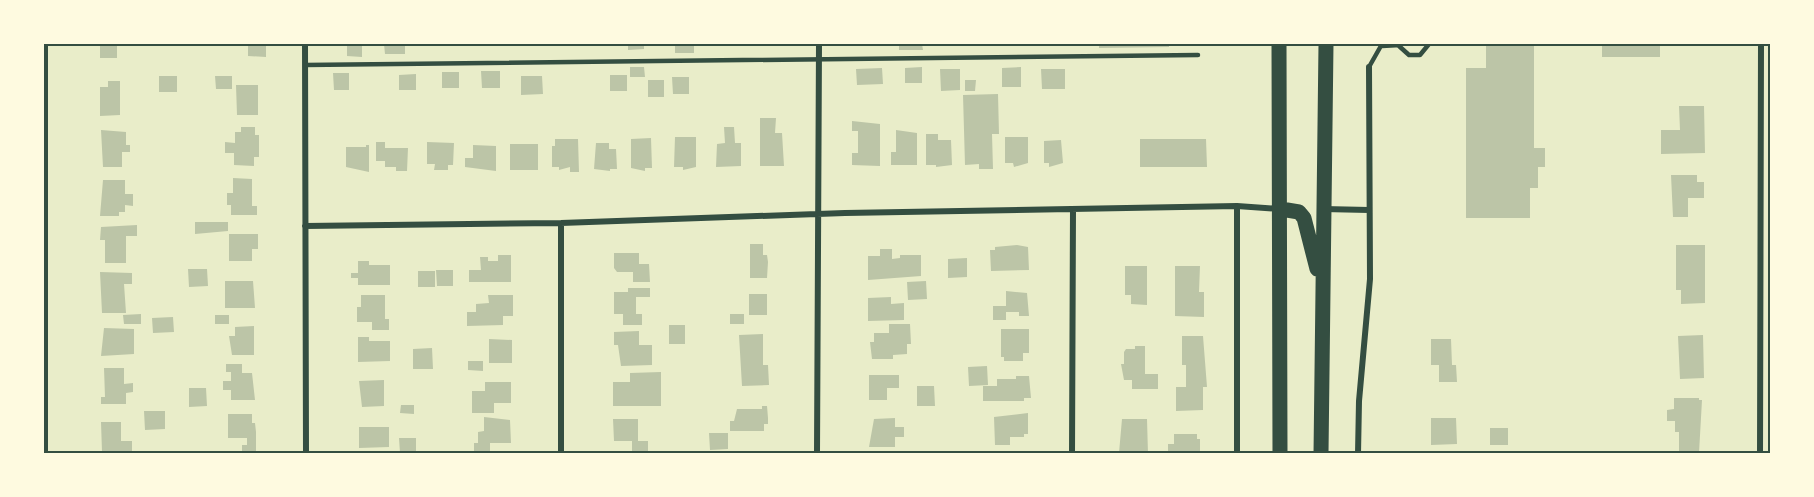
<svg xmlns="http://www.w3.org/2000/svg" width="1814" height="497" font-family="'Space Grotesk',sans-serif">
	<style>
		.building { fill: #bcc5a7 }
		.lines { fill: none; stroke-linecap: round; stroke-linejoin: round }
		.service { stroke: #344e41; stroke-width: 4.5 }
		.minor { stroke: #344e41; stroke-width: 6 }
		.primary { stroke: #344e41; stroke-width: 15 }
		.neatline { fill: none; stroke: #344e41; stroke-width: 2 }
	</style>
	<rect width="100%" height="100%" fill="#e9edc9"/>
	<!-- building -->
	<path class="building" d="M100,44H117V58H100Z
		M248,44H266V57L248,56Z
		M347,44H362V57L347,56Z
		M384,44H405V54H385Z
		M628,44H644V49L628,50Z
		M675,44H694V53H675Z
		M899,44H922L923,50H899Z
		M1099,44H1169V47L1099,48Z
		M1486,44H1534V148H1545V167H1538V188H1530V218H1466V68H1486Z
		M1602,44H1660V57H1602Z
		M630,67H644L645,77H630Z
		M922,67V83H905V68Z
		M1021,67V87H1002V68Z
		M882,68L883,84L857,85L856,69Z
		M940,69H960V90L941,91Z
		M1041,69H1065V89H1042Z
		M481,71H500V88H482Z
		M442,72H459V88H442Z
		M333,73H349V90H334Z
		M416,74V90H399V75Z
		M610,75H627V91H610Z
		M159,76H177V92H159Z
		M215,76H232V89H216Z
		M521,76H542L543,94L521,95Z
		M672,77H689V94H673Z
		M648,80H664V97H648Z
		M965,80H976L975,91H965Z
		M108,81H120V115L100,116V87H108Z
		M236,85H258V115H237Z
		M998,94L999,134H992L993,169H979V164L965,165L963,95Z
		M1679,106H1704L1705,153L1661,154V130H1680Z
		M760,118H776L775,133H782L784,166H760Z
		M852,121L880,124V166L852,165V153H858V131H852Z
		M241,127H255V135H259V157H254V166L234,165V153H225V142L235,143V132H241Z
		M724,127H734L735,143H741V166L716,167L717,144L725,143Z
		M101,130L126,132V145H130V152H122V167H103Z
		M896,130L917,133V165H891V152H896Z
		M926,134H938V140H951L952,165L936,167V165H926Z
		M675,137H696V167L683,170V167H674Z
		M1005,137H1028V163L1014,167L1013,163H1005Z
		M651,138L652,168H645V171L631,168V139Z
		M555,139H578L579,172H570V167L559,170V167H552V146H555Z
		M1140,139H1206L1207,167H1140Z
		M1061,140L1063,163L1049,167V163H1044V141Z
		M376,142H385V148H408L407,171H396V167H385V161H376Z
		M427,142L454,143L453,165H448V170H434L435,164H427Z
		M596,143H609V149H616L617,169H610V171L594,169Z
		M510,144H538V170H510Z
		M366,145H369V172L346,167V147H366Z
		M473,145L496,146V171L465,167V158H473Z
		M1671,175H1697V182H1704V198H1688V217H1673Z
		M233,178L252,179V206H257V215H231V205H227V193H233Z
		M103,180H125V194H133V206L125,205V212H119V216H100Z
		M195,222H228V231L195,234Z
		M137,225V236H126V263H105V240H100L101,227Z
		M229,234H258V249H252V261H229Z
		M750,244H763V255H767L768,262L767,278H750Z
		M1017,245L1028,247L1029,270L991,271L990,250H995V247Z
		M1676,245H1705V303L1681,304V290H1676Z
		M880,249H892V259L900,258V255H921V276L868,280V256H880Z
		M614,253H639V264H649L650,282H633V272H617L614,268Z
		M498,255H511V282H469V270H481L480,257H488V261H498Z
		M967,258V277L948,278V259Z
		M358,261H369V265H390V285H358V278H351V273H358Z
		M1125,266H1147V305L1131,304V295H1125Z
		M1175,266H1200L1199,292H1204V317L1175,316Z
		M188,269H207L208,286L189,287Z
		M436,270H453V286H437Z
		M418,271H435V287H418Z
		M100,272L132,273V284H124L126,313H102Z
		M225,281H253L255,308H225Z
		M926,281L927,299L908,300L907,282Z
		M628,288H650V297H636V314H642V325H623V314H614V292H628Z
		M1006,291L1027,293L1029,316H1019V312H1006V320H993V306H1006Z
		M749,294H767V315H749Z
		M361,295H385V319H389V330H372V322H357V307H361Z
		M488,295H513V316H503V325L467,326V312H476V304L489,303Z
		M891,297V304L904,303V320L868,321V298Z
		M141,314V324H124L123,315Z
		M730,314H744V324H730Z
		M215,315H229V324H215Z
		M173,317L174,332L153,333L152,318Z
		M889,324H910L911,344H907V354L893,355V359H872L870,342H874V333H889Z
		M669,325H685V344H669Z
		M254,326V355H232L229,336H235V327Z
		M104,328L134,329V354L101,356Z
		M1001,329H1029V353H1023V361H1004V357H1001Z
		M639,331V345H652V365L621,366L618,345H614V332Z
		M763,334V365H768L769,385L742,386L739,335Z
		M1703,335L1704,378L1680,379L1678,336Z
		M1182,336H1203L1207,387H1203V410L1176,411V387H1186V365H1182Z
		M358,337H369V341H390V361L358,362Z
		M489,339L512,340V363H489Z
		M1431,339H1451L1452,365H1456L1457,382H1439V365H1431Z
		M1135,346H1145V374H1158V389H1132V380H1124L1121,364H1124V352L1126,349H1135Z
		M432,348L433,369H413V349Z
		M468,361H483V371L468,370Z
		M226,364H242V373H252L255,400H231V390H223V381H231V372H226Z
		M987,366L988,385L969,386L968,367Z
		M104,368H124V384L133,383V392L126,393V404H101V397H105Z
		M661,372V406H613V382H630V373Z
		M869,375H899V388H887V400H869Z
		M1016,376H1029L1031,398H1024V401H983V386H997V379H1016Z
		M384,380V406L362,407L359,381Z
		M485,382H511V403H494V413H472V391H485Z
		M917,386H934L935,406H917Z
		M189,388H206L207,406L189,407Z
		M1674,398H1699V400H1702L1699,453H1679V432H1675V421H1667V410L1674,409Z
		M401,405H414V414L400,413Z
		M762,406H767L768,418V424H764V431H730V421H734L737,409H762Z
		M144,411H165V429L145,430Z
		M1028,413V434H1024V437H1010V445H995L994,417Z
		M228,414H252V423H255L256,432V454H242V445H247V438H228Z
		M484,417L510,420L511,443H490V452L474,453V443H478V432L484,431Z
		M895,418V427H904V437H895V447H869L874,419Z
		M1431,418H1456L1457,444L1431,445Z
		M613,419H638V441H648V451H632V441H614Z
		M1122,419H1147L1148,454L1119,453Z
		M101,422H121V441H132V451L102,452Z
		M359,427H389V447L359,448Z
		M1490,428H1508V445H1490Z
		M709,433H728V449L710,450Z
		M1174,434H1197V439H1200V454H1168V444H1174Z
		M399,438H416V453H400Z"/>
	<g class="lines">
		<!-- service -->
		<path class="service" d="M1382,46L1400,45
			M1399,46L1409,55H1420L1429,44
			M305,65L1198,55
			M1369,67L1382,44"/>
		<!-- minor -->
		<path class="minor" d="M45,44V454
			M305,44L306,454
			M1237,206V454
			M1323,209L1369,210
			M561,223V454
			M305,226L561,223L845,213L1237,206L1279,209
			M817,454L819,44
			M1072,454L1073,209
			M1358,454L1359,401L1370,279L1369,67
			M1760,454L1761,44"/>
		<!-- primary -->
		<path class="primary" d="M1279,44L1280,454
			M1281,209L1299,212L1304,218L1317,269
			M1321,454L1326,44"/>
	</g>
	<!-- border -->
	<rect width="1814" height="497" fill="none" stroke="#fefae0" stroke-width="90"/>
	<rect x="45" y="45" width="1724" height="407" class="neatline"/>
</svg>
